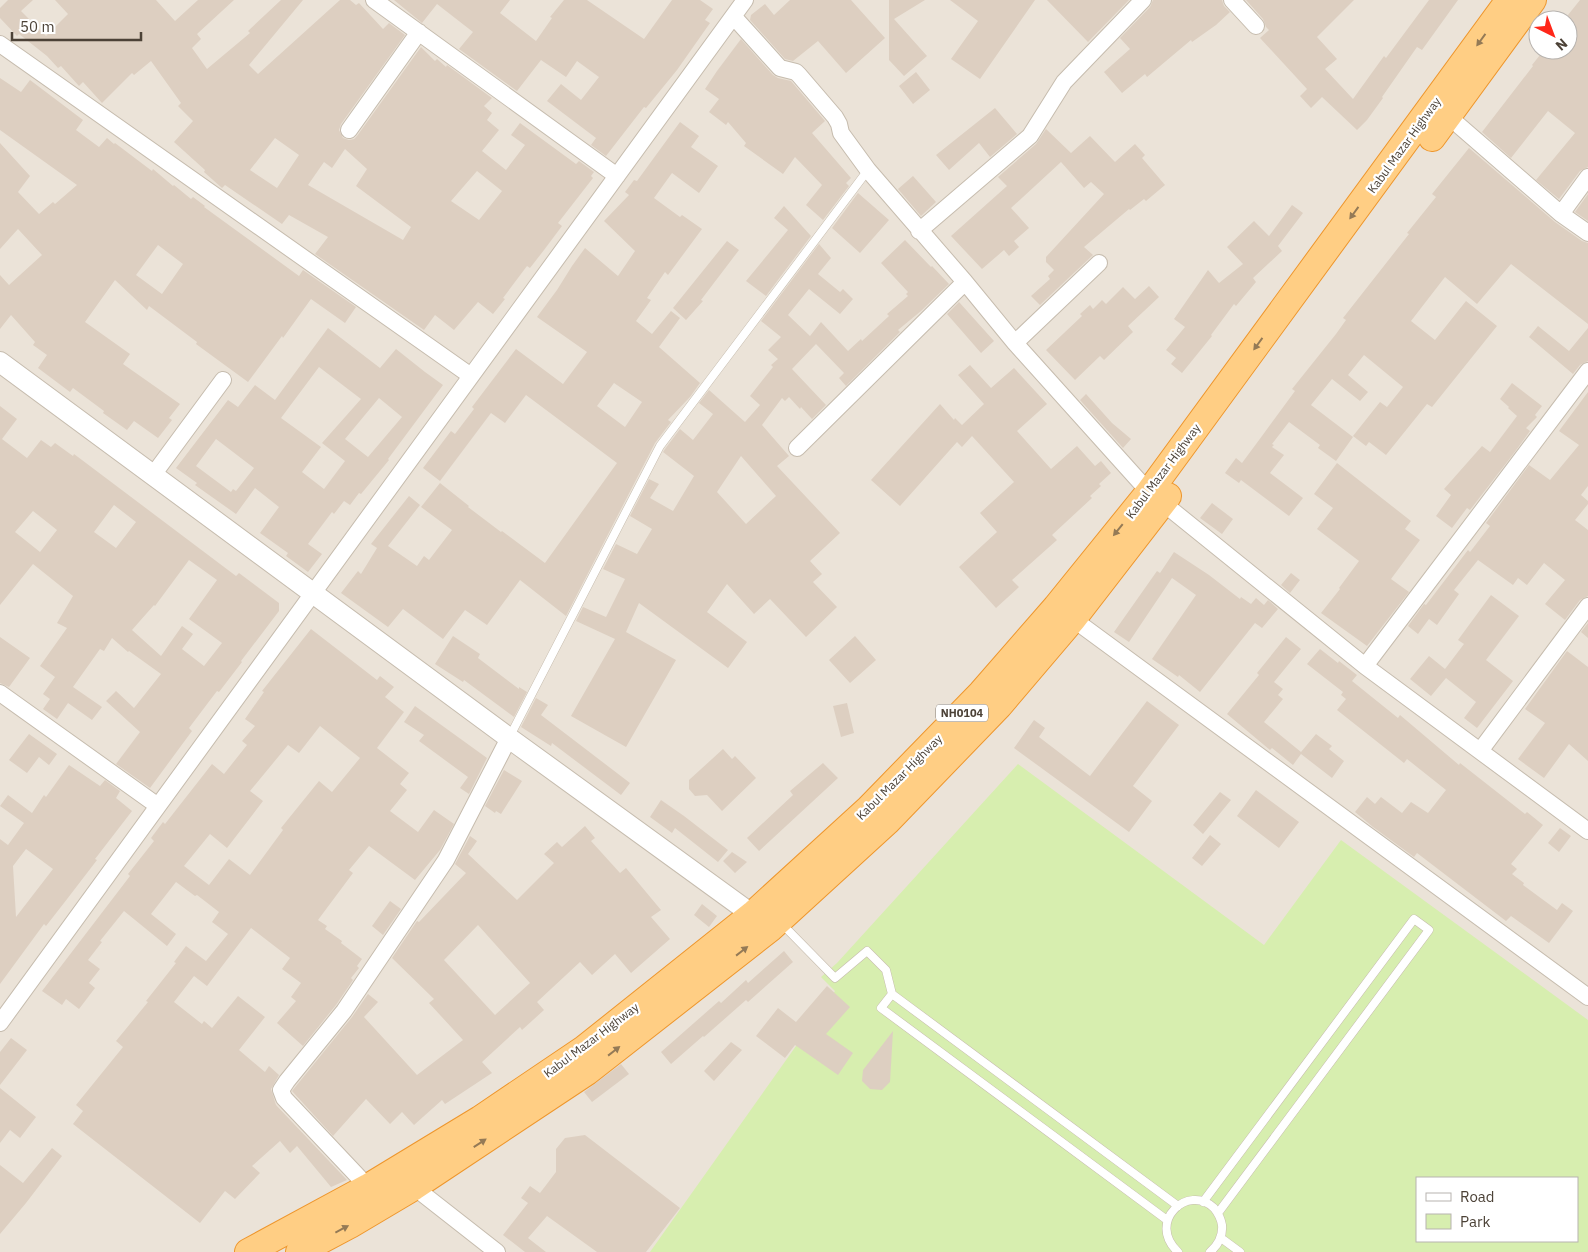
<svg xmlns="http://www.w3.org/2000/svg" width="1588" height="1252" font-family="'IBM Plex Sans',sans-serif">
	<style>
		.residential { fill: #ebe3d8; fill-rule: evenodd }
		.green { fill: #d7eeaf; fill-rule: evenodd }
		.building { fill: #ddcfc1; fill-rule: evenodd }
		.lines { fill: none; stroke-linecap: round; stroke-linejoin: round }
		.service-casing { stroke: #c6bcae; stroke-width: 9 }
		.minor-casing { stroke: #c6bcae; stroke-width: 18 }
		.tertiary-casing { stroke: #c6bcae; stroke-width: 22 }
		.trunk-casing { stroke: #ee962c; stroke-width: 28 }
		.service { stroke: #fff; stroke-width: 8 }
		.minor { stroke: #fff; stroke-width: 16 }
		.tertiary { stroke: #fff; stroke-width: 20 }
		.trunk { stroke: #ffce84; stroke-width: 26 }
		.oneway { fill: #947a56 }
		.labels { text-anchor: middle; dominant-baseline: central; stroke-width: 4.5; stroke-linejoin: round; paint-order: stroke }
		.shield { fill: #fff; stroke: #827b73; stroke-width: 1 }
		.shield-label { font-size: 11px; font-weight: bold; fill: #4c4237 }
		.street-label { font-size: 12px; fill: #4c4237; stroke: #fff }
	</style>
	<rect width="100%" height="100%" fill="#f6f2ea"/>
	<!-- residential -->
	<path class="residential" d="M0,0H1588V1252H0ZM1538,20H1568V50H1538ZM1417,1178H1577V1241H1417Z"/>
	<!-- green -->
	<path class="green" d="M1018,764L1264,945L1341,840L1588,1020V1252H650L835,991L821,977L837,963ZM1417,1178H1577V1241H1417Z"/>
	<!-- building -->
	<path class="building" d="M8,0H33L21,11L46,36L68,14L55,0H156L175,21L198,0H234L197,34L201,39L192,48L207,69L250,33L248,31L281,0H303L249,65L258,74L340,0H350L356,5L359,3L383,29L389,23L405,35L341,124L339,130L343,138L349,140L354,139L357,136L421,47L435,61L437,59L446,67L447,65L492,98L484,106L492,113L487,120L499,130L482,151L506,170L525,145L511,135L520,123L576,164L579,161L594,172L591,176L593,178L558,223L562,226L544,250L530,268L527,266L503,298L505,299L493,314L478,302L454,330L435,315L424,330L315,254L328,237L289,215L282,224L225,185L222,188L204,172L205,170L174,142L193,121L178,106L181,103L151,61L134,75L132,73L102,103L83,82L79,86L61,66L58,68L47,56L19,34L17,36L0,18V8ZM275,138L299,155L277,188L250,170ZM345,149L367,169L356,186L411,227L403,240L308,185L324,162L332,168ZM477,171L502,191L479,220L451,201Z
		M394,0H510L500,13L536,41L552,18L550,17L564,0H587L644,39L672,0H700L713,9L705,20L710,23L677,70L646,108L644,107L606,156L591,145L596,138L547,101L561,84L581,100L599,77L577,61L566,77L541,60L517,91L459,49L473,32L437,4L422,23Z
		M790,0H851L885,38L846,73L818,41L793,61L785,59L750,20L751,15L765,4L774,15Z
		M889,0H925L894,19L927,56L904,76L889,60Z
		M950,0H1035L980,79L951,59L978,21Z
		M1047,0H1129L1088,42Z
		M1153,0H1222L1224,6L1230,12L1216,25L1192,42L1191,40L1147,77L1145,74L1122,93L1104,72L1130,49L1120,38L1150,7Z
		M1246,0H1354L1317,37L1337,59L1325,69L1353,99L1384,56L1386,58L1429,0H1458L1422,50L1417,47L1382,97L1383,98L1367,120L1357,130L1322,97L1311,108L1300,96L1307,89L1260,38L1269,30L1266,27L1263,19Z
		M1580,0H1588V167L1580,171L1559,199L1536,180L1575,133L1548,111L1511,158L1482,132L1533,66L1532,65L1544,50H1568V15Z
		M741,39L773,75L778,78L791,81L825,121L812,133L851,178L846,183L849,186L823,220L806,205L822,185L795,157L783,174L744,146L746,143L728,122L726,125L709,112L719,99L705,89L717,71Z
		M916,72L930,90L913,104L899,86Z
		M0,78L21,92L30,80L83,120L76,130L99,147L107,138L114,144L115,143L152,171L153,169L173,186L174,185L191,199L193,197L205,206L204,207L299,276L303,270L356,307L345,323L311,299L283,338L282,336L248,382L196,344L197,342L149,306L147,310L115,280L85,322L130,354L123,364L180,404L169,418L172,420L158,438L134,421L127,430L103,413L104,411L73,388L70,392L38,368L47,355L33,345L35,342L11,315L0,329V275L9,285L42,255L18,229L0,249V143L30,176L18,192L39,214L53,202L55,204L77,185L0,130ZM158,245L183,264L162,294L136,275Z
		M995,108L1017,134L990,157L979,143L949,170L936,155Z
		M680,122L699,136L691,147L718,166L699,193L672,173L654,198L680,217L682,215L702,229L668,275L665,272L647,298L651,300L636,321L652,334L671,311L680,318L659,347L700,383L690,397L668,420L671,422L655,443L566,616L520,580L487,625L465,610L443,639L403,609L388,627L341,593L358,571L361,574L377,548L371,544L409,496L420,505L388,546L417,566L424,556L429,560L452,530L421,507L440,483L469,506L468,507L501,532L502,531L545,563L617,463L526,395L505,423L491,413L440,481L423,468L451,431L455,434L474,409L472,407L516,349L563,384L587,352L537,317L557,290L572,266L585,248L618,276L635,251L604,221L629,195L625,192L634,180L637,181ZM614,383L642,402L625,427L597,406Z
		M1046,129L1071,153L1090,136L1115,162L1135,144L1145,155L1142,158L1165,185L1146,201L1144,199L1130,210L1129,209L1084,247L1093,255L1040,305L1031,296L1050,279L1048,276L1054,270L1046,262V257L1104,194L1091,182L1084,188L1061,162L1011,208L1029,228L1014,241L1019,247L1009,256L1004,250L982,269L951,236L1007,186L998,177L1036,144Z
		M1469,148L1555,222L1582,241L1588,243V324L1511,264L1477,304L1445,277L1411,321L1435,340L1466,301L1497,326L1432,407L1427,404L1386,455L1369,442L1366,446L1353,436L1380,402L1387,407L1403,387L1364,355L1348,375L1368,392L1360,401L1332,379L1311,405L1353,437L1336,461L1318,448L1320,445L1289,422L1272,444L1274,445L1272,447L1284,455L1270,473L1303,498L1289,516L1241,480L1239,483L1225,473L1236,458L1242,463L1262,436L1295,391L1292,389L1336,334L1346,320L1343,318L1409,234L1407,233L1436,197L1432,194Z
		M913,176L936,202L921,216L898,189Z
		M858,193L889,220L860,253L832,228Z
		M1588,194V221L1575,212Z
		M1292,205L1303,213L1278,246L1282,251L1253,278L1256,282L1236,306L1234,304L1211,335L1212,336L1182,373L1171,364L1176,358L1166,350L1185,327L1174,319L1208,270L1219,283L1243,264L1227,247L1254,221L1269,236Z
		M784,206L811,236L766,296L746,281L788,230L774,218Z
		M905,240L931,267L932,266L949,284L921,311L898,330L900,332L846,386L839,378L844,373L816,344L792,369L826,405L812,419L801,407L800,409L789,397L785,401L782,398L762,425L789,456L777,466L840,533L810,561L822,574L813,582L837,607L806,637L770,599L754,614L727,584L707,612L747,642L728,668L639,603L626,632L676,660L626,747L571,716L615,639L576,621L583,607L606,617L625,579L603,569L616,544L637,554L652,529L630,516L649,479L659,484L650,498L673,511L694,476L663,452L665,449L680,429L693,440L713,414L699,403L709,390L745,422L760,405L750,396L773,367L771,365L778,359L768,350L781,337L761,321L819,244L831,258L818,274L840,292L843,289L853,299L840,314L809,289L788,315L810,336L821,322L848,351L861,339L862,341L889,316L887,314L908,296L906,294L908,292L881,263ZM741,456L776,496L746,524L717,492Z
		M727,241L739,250L701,300L703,301L686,320L673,308Z
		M1149,286L1159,297L1128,326L1133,332L1104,360L1100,356L1075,380L1046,350L1082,316L1080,314L1090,305L1093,309L1102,300L1106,304L1123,287L1135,299Z
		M959,302L994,341L981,353L947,314Z
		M1538,326L1569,351L1588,328V361L1580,365L1573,374L1529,337Z
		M328,328L380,368L396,349L425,372L443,385L388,459L389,460L361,494L359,493L350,505L344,501L334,514L332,512L308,544L322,554L308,572L286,556L288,553L260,533L279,507L255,488L236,514L195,485L197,483L176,468L228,400L238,407L255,385L275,400ZM319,367L361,399L322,443L345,461L324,489L302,472L321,447L281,418ZM379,398L402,417L368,457L345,439ZM216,439L254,468L236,491L233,489L231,492L196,466Z
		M970,365L991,388L1014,368L1047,404L1017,431L1051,469L1077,446L1095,466L1101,461L1111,473L1099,484L1101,486L1090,496L1092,498L1052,535L1057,540L1012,580L1019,587L996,608L959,567L997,532L980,513L1014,482L972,436L962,447L957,442L900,506L871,480L940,404L954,420L955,418L962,425L984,404L958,375Z
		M1512,383L1542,406L1535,415L1537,417L1526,428L1530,431L1514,453L1470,510L1467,508L1452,528L1436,516L1451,495L1444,489L1482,446L1490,452L1517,416L1508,408L1509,407L1500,399Z
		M1588,392V486L1581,495L1588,501V504L1575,520L1588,530V596L1580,600L1565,620L1545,604L1565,580L1544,563L1527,585L1518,578L1513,585L1478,560L1454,590L1459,594L1437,625L1429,619L1418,634L1408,626L1424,604L1426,605L1468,550L1470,552L1490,526L1486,523L1529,465L1550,480L1579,445L1559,431Z
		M1086,394L1112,423L1131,439L1123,448L1080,400Z
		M0,406L17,419L2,439L27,458L41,440L51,447L55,443L73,456L74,454L236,576L239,573L279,603V611L241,661L242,662L219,692L217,691L189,728L192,731L150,788L116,764L140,732L106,701L116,691L134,708L161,674L129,651L128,652L112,638L104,651L100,649L73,687L102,707L92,720L68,703L57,719L43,709L50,699L43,694L55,677L40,666L67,628L57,623L73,596L33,564L0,605ZM114,505L136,522L116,548L94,532ZM33,511L57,530L40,552L15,532ZM189,560L217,580L189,619L222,643L204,666L182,649L193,634L182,626L161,656L132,630L154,605L155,606Z
		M1337,463L1411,521L1405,529L1420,540L1391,579L1409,592L1367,646L1321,613L1340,589L1339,588L1359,561L1317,529L1333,508L1314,494Z
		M1212,503L1233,519L1222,534L1200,518Z
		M1174,552L1209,575L1240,599L1241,597L1251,604L1256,598L1264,605L1268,600L1278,609L1262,628L1255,623L1200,692L1179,675L1178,677L1152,659L1196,595L1172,578L1129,642L1114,632L1157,571L1160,573Z
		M1291,573L1300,580L1290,593L1281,585Z
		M1491,595L1519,616L1486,660L1513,681L1477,728L1464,718L1476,702L1446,678L1431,696L1410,679L1429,656L1445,669L1464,644L1458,640Z
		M1588,623V638L1581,632Z
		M311,629L377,680L380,676L394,687L385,697L404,712L377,748L409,773L400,784L407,790L390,811L418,832L434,810L454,824L440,850L415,880L369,846L349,870L353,873L318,920L327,926L325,929L342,941L341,943L362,959L357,966L359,968L351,978L353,980L336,1005L303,1046L277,1023L296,1001L291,997L301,983L282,969L290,958L251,928L207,986L194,976L174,1002L202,1024L204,1021L212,1028L238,996L265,1017L239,1050L265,1072L269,1066L279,1075L271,1089L276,1105L347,1180L331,1187L297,1146L290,1153L280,1141L252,1166L260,1173L235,1199L225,1191L200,1223L73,1124L83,1111L76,1105L123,1047L116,1041L148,1002L146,1001L176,963L174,962L186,946L206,961L228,934L212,922L219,912L197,895L195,896L176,882L151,914L176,934L167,946L124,911L100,941L102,942L88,960L100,969L89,983L95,988L79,1009L66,999L62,1005L42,991L130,876L128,874L154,841L151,838L163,822L165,824L212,764L224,774L247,745L242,741L255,726L245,719L264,692L262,691ZM320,726L360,758L332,792L319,781L281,828L283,830L250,875L229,859L209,885L184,866L210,834L227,848L263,801L250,791L288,745L299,753Z
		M453,636L480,654L478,658L519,689V687L527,692L514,717L464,680L463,682L435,664Z
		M855,636L876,660L850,683L829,660Z
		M0,637L30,658L9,687L0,683Z
		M1286,637L1301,649L1274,682L1283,689L1278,695L1283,699L1264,722L1301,752L1316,734L1332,746L1329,749L1344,761L1332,778L1301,754L1293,765L1272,748L1270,750L1227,714L1259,675L1257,673Z
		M1320,649L1338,663L1339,661L1357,675L1352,681L1398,718L1400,715L1459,765L1460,763L1525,814L1527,812L1543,825L1511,864L1517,869L1512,874L1524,883L1523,885L1557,910L1562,903L1573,911L1549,943L1511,916L1506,921L1417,853L1414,857L1373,827L1355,812L1367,797L1375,804L1381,797L1402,813L1411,802L1428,813L1446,790L1407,759L1404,763L1337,710L1346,699L1341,695L1343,692L1307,664Z
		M1567,651L1588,667V761L1569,744L1544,778L1518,759L1545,723L1525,709Z
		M536,698L548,705L541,715L630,783L621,795L552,743L551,746L521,727Z
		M1147,701L1179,725L1133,786L1152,801L1129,832L1014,748L1034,720L1045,728L1039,737L1090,776Z
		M847,703L854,733L841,737L833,706Z
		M415,706L487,758L469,794L460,788L468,777L419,741L424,735L404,722Z
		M29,734L57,754L49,765L39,757L27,773L9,760Z
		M723,749L732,759L735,756L756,778L722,811L707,795L695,796L689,789V780Z
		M823,763L838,778L759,851L747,838L793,795L790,791Z
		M69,765L100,786L105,780L120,791L116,798L132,811L95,859L97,860L64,903L46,926L44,924L0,984V839L8,845L24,823L0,806L8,795L32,813L44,795L46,797ZM26,849L53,869L16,917L13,866Z
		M504,770L522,781L501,814L496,811L495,813L485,806Z
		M1256,790L1299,822L1279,848L1237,816Z
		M1220,792L1231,800L1203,834L1193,825Z
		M661,800L684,816L728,850L718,862L675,828L672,833L650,817Z
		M585,826L595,838L591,841L620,873L626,868L661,910L651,917L670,939L631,973L615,954L592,975L580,962L537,1002L544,1010L522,1030L520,1027L482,1062L492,1073L445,1104L442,1100L414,1125L402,1112L390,1124L366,1099L333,1136L292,1091L352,1017L368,994L378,1002L364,1017L417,1075L463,1040L429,1003L434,999L392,958L417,921L419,922L466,873L455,864L470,836L477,841L468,854L517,900L554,863L544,854L557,842L562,847ZM478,925L530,983L495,1015L444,960Z
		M1560,828L1571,836L1559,852L1548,843Z
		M1210,835L1221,844L1202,866L1192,858Z
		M732,852L747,862L735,873L723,861Z
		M390,901L401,909L383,935L372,926Z
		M702,904L717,916L709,927L694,915Z
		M784,951L793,962L748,1002L746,1000L704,1037L703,1036L671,1064L661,1052L719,1001L721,1003L746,980L748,983Z
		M827,986L850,1007L826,1034L853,1053L838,1075L795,1045L785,1058L756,1036L778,1008L796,1022Z
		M893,1031L890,1082L882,1090L870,1089L862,1081L863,1070Z
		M11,1038L27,1050L0,1085V1052Z
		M731,1042L742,1050L714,1081L704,1071Z
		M621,1064L629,1074L592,1102L584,1092Z
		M0,1088L36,1117L20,1138L10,1130L0,1143Z
		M585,1135L680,1208L646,1252H597L547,1216L528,1238L546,1252H525L503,1235L528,1203L521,1198L530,1186L540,1193L556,1172V1149L565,1138Z
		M52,1148L62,1156L26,1203L0,1234V1165L23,1183Z"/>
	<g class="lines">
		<!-- service casing -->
		<g class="service-casing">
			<path id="service" d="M509,738L660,446L868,170
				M782,924L835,978L867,951L886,970L892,994L881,1008L1167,1220
				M892,994L1178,1206
				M1203,1202L1414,919L1429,930L1218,1213
				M1221,1238L1240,1252
				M1178,1252C1146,1222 1188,1183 1214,1208C1218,1213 1221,1219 1222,1225C1223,1236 1218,1245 1210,1252"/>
		</g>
		<!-- minor casing -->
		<g class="minor-casing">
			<path id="minor" d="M374,0L617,176
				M1232,0L1256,26
				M734,17L780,68L796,72L799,75L835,117L839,124L841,133L868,170L965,282L1015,343L1149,492
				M0,44L471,376
				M1448,116L1561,214L1588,233
				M349,130L419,32
				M1561,214L1588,177
				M919,231L1030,136L1064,82L1143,0
				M1015,343L1099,263
				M797,448L965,282
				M153,475L223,380
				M1163,503L1365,666L1588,831
				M1073,619L1588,997
				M1365,666L1588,371
				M0,693L158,806
				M1480,751L1588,606
				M0,1023L745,0
				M368,1187L284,1098L281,1090L287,1081L344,1011L446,860L509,738
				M414,1187L497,1252"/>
		</g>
		<!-- tertiary casing -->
		<g class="tertiary-casing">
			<path id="tertiary" d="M0,362L509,738L764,923"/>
		</g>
		<!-- trunk casing -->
		<g class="trunk-casing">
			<path id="trunk" d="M1432,138L1533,0
				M248,1252L368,1187L480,1119L585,1048L753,914L869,808L981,693L1056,607L1149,492L1509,0
				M299,1252L350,1225L414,1187L587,1072L771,928L887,822L999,706L1073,619L1168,496"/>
		</g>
		<!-- service -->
		<use href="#service" class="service"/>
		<!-- minor -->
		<use href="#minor" class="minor"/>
		<!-- tertiary -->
		<use href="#tertiary" class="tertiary"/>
		<!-- trunk -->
		<use href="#trunk" class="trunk"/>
	</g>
	<!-- one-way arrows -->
	<defs><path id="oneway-solid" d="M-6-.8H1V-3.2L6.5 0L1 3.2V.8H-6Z" transform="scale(1.25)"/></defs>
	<g class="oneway">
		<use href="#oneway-solid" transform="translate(1481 40) rotate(126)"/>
		<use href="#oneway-solid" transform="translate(1354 213) rotate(126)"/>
		<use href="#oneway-solid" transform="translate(1258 344) rotate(126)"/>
		<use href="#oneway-solid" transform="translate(1118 530) rotate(129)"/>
		<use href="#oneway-solid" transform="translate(742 951) rotate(-38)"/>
		<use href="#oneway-solid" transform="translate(614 1051) rotate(-38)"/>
		<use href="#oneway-solid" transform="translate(480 1143) rotate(-33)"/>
		<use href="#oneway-solid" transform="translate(342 1229) rotate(-28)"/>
	</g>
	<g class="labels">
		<!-- shield labels -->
		<rect class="shield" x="936" y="704.5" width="52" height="17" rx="4"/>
		<g class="shield-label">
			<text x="962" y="713">NH0104</text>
		</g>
		<!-- street labels -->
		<g class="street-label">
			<text transform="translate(1404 145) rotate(-54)">Kabul Mazar Highway</text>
			<text transform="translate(1163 471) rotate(-53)">Kabul Mazar Highway</text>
			<text transform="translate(899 777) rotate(-45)">Kabul Mazar Highway</text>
			<text transform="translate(591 1040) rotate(-37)">Kabul Mazar Highway</text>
		</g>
	</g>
	<!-- legend -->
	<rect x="1416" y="1177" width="162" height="65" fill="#ffffff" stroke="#b7b3af"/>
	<rect x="1426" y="1193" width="25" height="8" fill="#ffffff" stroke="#b7b3af"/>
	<text x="1460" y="1202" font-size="15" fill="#4c4237">Road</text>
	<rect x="1426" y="1214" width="25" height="15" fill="#d7eeaf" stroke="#b7b3af"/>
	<text x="1460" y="1227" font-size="15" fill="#4c4237">Park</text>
	<!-- north arrow -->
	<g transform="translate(1553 35) rotate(138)"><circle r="24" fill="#ffffff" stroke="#b7b3af"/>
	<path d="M0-4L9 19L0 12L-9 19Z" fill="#ff2719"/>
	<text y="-8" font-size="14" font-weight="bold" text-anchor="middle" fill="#4c4237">N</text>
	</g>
	<!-- scale -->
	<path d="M12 32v8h129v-8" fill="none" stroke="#4c4237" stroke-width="2.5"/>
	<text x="20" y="32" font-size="15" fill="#4c4237" stroke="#ffffff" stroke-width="4" paint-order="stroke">50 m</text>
</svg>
